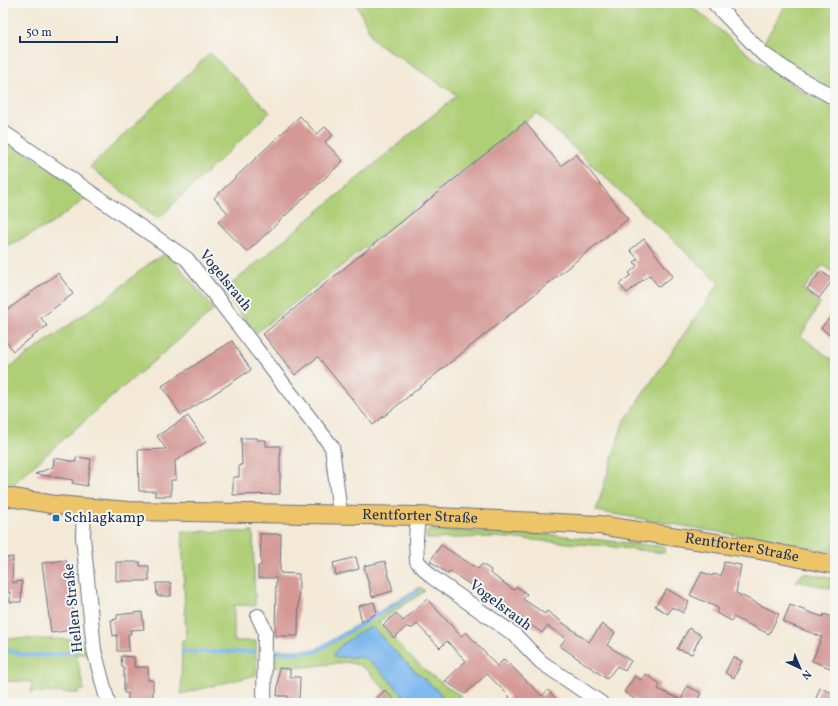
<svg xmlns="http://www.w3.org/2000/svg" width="838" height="706" font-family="Vollkorn,serif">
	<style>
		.green { fill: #afcf77; stroke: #657f6a }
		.water { fill: #7cb7ee; stroke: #4c73a6 }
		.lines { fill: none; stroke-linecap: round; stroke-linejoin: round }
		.stream { stroke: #7cb7ee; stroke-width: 4 }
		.building { fill: #d49995 }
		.minor-casing { stroke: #677088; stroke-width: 16 }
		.major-casing { stroke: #677088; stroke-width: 20 }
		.minor { stroke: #fff; stroke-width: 14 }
		.major { stroke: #eec469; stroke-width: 18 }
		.poi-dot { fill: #1f6fb2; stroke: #f6f6f2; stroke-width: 1.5 }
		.labels { text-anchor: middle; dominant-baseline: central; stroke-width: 4; stroke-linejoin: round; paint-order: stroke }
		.street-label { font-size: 15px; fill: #1b2f5e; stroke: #f6f6f2 }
		.poi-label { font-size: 15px; fill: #1b2f5e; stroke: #f6f6f2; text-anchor: start }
	</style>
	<rect width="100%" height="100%" fill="#f6f6f2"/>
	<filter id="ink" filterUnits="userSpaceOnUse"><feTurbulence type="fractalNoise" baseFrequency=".025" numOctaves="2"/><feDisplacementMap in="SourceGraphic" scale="8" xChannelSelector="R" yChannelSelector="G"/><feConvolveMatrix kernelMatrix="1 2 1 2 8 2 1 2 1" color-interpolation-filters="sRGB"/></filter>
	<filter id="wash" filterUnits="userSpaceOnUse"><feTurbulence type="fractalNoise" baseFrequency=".012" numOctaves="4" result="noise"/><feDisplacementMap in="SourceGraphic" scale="16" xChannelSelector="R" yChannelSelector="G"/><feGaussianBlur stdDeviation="0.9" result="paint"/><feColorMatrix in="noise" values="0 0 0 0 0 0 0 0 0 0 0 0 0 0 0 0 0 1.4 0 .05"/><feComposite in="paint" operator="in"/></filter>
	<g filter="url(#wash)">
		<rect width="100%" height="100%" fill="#f3e9d6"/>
		<!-- green -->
		<path class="green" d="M356,3H688L747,53L800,90L835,107V271L833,273L823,265L803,290L820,303L801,336L835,362V552L596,511L623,423L719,283L536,113L256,333L223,291L457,95L374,41Z
			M787,3H835V91C811,79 780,65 764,42Z
			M210,53L270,112L158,219L90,167Z
			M3,137L89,196L51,224L3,248Z
			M168,253L214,310L116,393L13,484L3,482V372L111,295L152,261Z
			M429,530L555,535L665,547L664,553L606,546L495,537L427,539L426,533Z
			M182,531L253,532L255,606L234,605V641H256V675L181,694L182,640H186Z
			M805,573L835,579V589L796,581L800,575Z
			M420,587L425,591L378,622C406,653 426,675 462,696L455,703H440L442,699L441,694L405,662L373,628L335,657C343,658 350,656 358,657C374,658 398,691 409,703H397L367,670L359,665L346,662L306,667H268L269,650H315Z
			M3,638L87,640L88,654H76L84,690H79V693L31,692L32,682L3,681Z"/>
		<!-- water -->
		<path class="water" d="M366,628H373L376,631L405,662L441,694L442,699L440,703H409C398,691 374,658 358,657C350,656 343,658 335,657L333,655L339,647Z"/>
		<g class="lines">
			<!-- stream -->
			<path class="stream" d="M3,650C11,650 17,654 25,655C41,656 57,655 73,652
				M182,652H254
				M272,652H315L418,591"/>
		</g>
		<g id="blocks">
			<!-- building -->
			<path class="building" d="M300,116L317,134L325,127L333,135L325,142L343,161L247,252L218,222L228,213L214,198Z
				M525,122L561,166L576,154L628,219L373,425L318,357L295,375L263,334Z
				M644,239L673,276L659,287L649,275L627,293L619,284L631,275L629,273L637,266L634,262L638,259L630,250Z
				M821,271L833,280L819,298L807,289Z
				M58,273L73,294L41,318L47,326L13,351L3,337V313Z
				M835,311V340L821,328Z
				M232,341L251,370L181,415L162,386Z
				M188,416L206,442L175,461L176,480H171V496H155V491H139L138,450L166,449L157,436Z
				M241,438H257V440H266V446H280V494L233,495V477H239V465H242Z
				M76,457L91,459L87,486L72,483L73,480L35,474L53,467L54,458L76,462Z
				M260,534H281L280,573L299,574L298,636H275L276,578H258V566H261Z
				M441,545L478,569L482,564L491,570L490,573L514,590L517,587L527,594L523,599L545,614L547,611L589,642L602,624L615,633L607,645L631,661L625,671L617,666L607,679L560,646L566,638L547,626L542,633L479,588L478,590L450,571L448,574L430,561Z
				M13,557L12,583L22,581L21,602H10V592H3V558Z
				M356,557L359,569L336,575L333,563Z
				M66,560L74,617H72L73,630L51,633L42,563Z
				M385,561L393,591L372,597L364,566Z
				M116,562H140V566H149V581H116Z
				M724,562L741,565L736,593L779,614L769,634L733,617L732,621L716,613L718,608L690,595L702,572L712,576L713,574L721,576Z
				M156,583H171V596H157Z
				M667,589L689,602L683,613L672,607L668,614L655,606Z
				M427,599L461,636L466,632L497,666L504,659L542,696L548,690L560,703H503L510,697L487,674L465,694L445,681L466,661L447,641L440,648L417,624L413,628L406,627L394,638L383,625L396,613L403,621Z
				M374,602L377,613L362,622L358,606Z
				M790,605L823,617L824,614L835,618V670L812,661L822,637L783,622Z
				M142,612L144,629L130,630L131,634H128L129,651H117V635L113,636L111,620L117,619V615Z
				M689,628L701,635L692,654L677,649Z
				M121,656L134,657V667H148V680H153V703H128V693H124V668L122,667Z
				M733,657L742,661L734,678L725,673Z
				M279,668L290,669V677H300L299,703H288V696H277Z
				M646,674L660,684L658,689L681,700L687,686L701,693L696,703H640L624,692L635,676L641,680Z
				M820,688L835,694V703H814Z
				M385,690L397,703H372Z"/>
		</g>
	</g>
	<g filter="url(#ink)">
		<use href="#blocks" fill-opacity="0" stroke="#677088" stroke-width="1"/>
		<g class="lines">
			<!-- minor casing -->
			<g class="minor-casing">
				<path id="minor" d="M714,3L762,53L797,77L835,98
					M3,132L187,259L332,447L340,514
					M84,508L83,537L94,650L108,703
					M418,516L416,538L417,561L432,577L515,635L541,662L601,703
					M258,616L265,631L264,703"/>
			</g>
			<!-- major casing -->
			<g class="major-casing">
				<g id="major">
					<path id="s1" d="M3,496L56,505L129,511L418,516L599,525L755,549L835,565"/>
				</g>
			</g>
			<!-- minor -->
			<use href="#minor" class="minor"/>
			<!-- major -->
			<use href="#major" class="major"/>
		</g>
	</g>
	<!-- markers -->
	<rect class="poi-dot" x="52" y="514" width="8" height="8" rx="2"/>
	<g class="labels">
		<!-- street labels -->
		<g class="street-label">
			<text transform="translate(225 281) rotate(51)">Vogelsrauh</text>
			<text stroke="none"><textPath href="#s1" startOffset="418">Rentforter Straße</textPath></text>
			<text stroke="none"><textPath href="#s1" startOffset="742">Rentforter Straße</textPath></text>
			<text transform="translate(500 606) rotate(37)">Vogelsrauh</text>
			<text transform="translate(74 608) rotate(-96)">Hellen Straße</text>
		</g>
		<!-- poi labels -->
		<g class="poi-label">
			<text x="64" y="518">Schlagkamp</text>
		</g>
	</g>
	<!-- margin -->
	<rect width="838" height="706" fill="none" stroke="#f6f6f2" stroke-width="16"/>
	<!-- north arrow -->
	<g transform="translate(800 668) rotate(136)" stroke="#f6f6f2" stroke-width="3" paint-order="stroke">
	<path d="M0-3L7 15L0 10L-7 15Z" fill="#1b2f5e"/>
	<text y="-6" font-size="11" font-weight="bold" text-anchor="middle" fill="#1b2f5e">N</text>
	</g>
	<!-- scale -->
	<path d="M20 36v6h97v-6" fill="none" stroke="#1b2f5e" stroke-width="2"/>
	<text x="26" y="36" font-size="12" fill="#1b2f5e" stroke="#f6f6f2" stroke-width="3" paint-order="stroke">50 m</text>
</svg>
